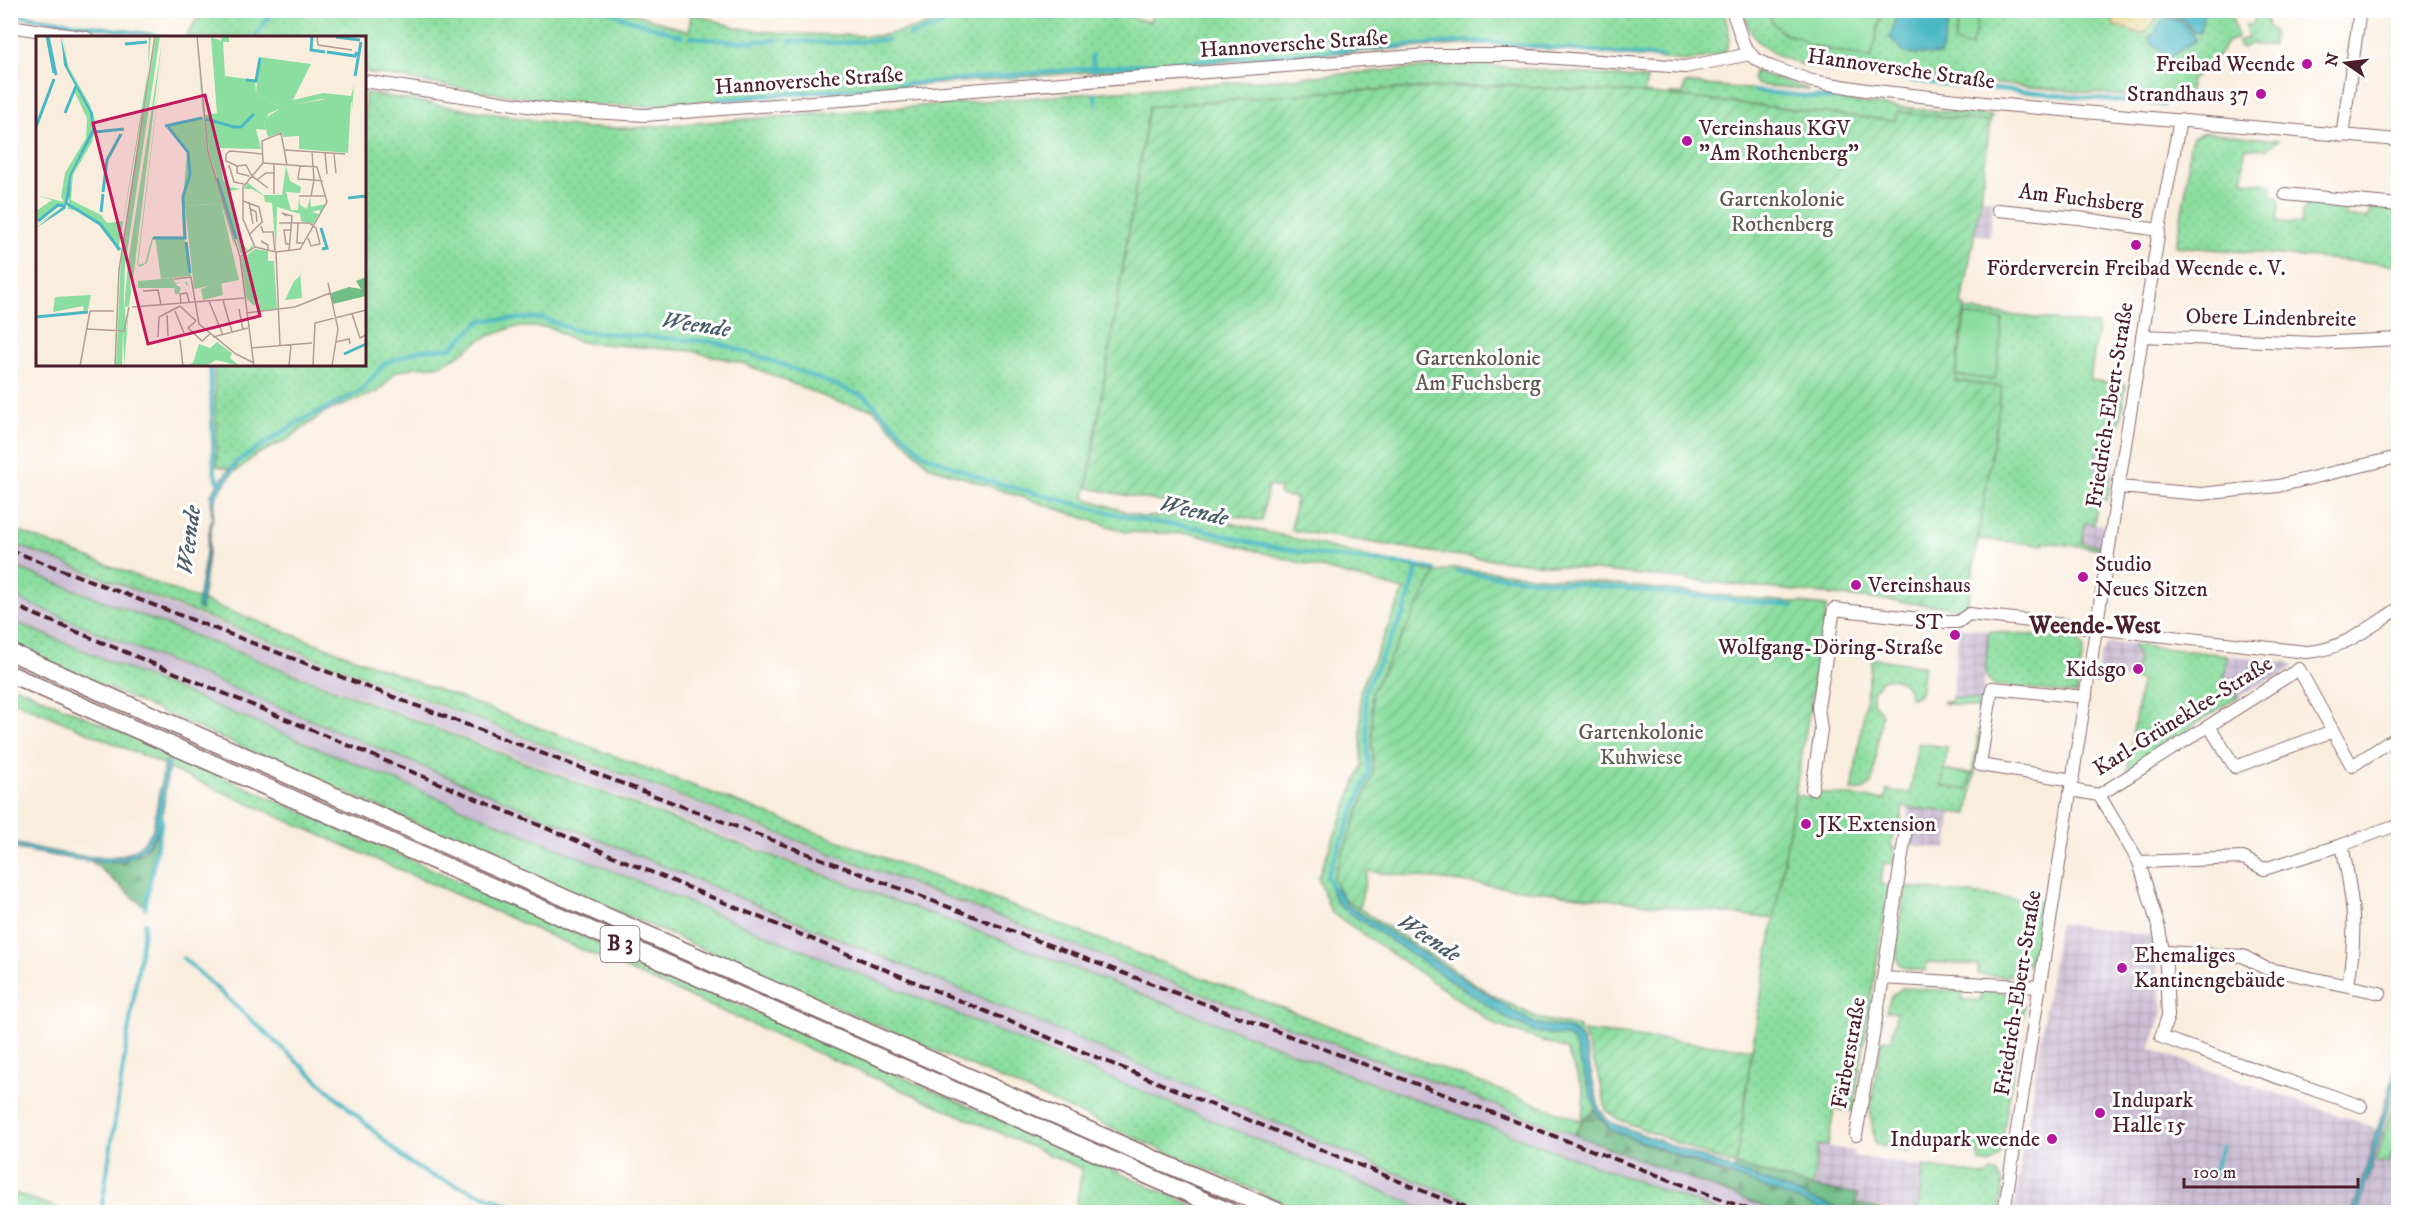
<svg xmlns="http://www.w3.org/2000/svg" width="2409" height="1223" font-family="'IM FELL DW Pica',serif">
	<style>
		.industrial { fill: url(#industrial-grid) }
		.railway { fill: #ccbed4 }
		.grass { fill: url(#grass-dots); stroke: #6a7e65; stroke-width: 1.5 }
		.forest { fill: url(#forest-firs); stroke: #5d6e58; stroke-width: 1.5 }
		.sand { fill: url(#sand-dots); stroke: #9c7c64; stroke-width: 1.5 }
		.garden { fill: url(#garden-furrows); stroke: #6a7e65; stroke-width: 1.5 }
		.pitch { fill: #8bde9f; stroke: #6a7e65; stroke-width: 1.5 }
		.water { fill: #49b7c4; stroke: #4a6b78; stroke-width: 1.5 }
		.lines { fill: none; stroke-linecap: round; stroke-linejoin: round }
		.stream { stroke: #49b7c4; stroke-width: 4 }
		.minor-casing { stroke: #87676a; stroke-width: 14 }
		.highway-casing { stroke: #87676a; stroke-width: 19 }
		.minor { stroke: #fff; stroke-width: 12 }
		.highway { stroke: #fff; stroke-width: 16 }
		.rail { stroke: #4a1f2b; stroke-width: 4; stroke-dasharray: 9 4.5; stroke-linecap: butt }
		.poi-dot { fill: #b5179e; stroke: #fff; stroke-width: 2 }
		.labels { text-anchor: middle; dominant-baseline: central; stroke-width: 6; stroke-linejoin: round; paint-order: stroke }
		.shield { fill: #fff; stroke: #80626b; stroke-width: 1.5 }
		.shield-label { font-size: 21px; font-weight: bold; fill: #4a1f2b }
		.street-label { font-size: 22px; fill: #4a1f2b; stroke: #fff }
		.poi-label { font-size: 22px; fill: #4a1f2b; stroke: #fff; text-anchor: start }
		.park-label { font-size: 22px; fill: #5e584e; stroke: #fff }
		.water-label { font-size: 24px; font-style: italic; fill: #4a5c68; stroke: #fff }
		.neighbourhood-label { font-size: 24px; font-weight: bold; fill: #4a1f2b; stroke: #fff }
		.inset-river { fill: none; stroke: #49b7c4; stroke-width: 3 }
		.inset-road { fill: none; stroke: #b39b96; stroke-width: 1.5 }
		.view { fill: #c2185b; fill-opacity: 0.15; stroke: #c2185b; stroke-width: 3 }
		.inset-edge { fill: none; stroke: #4a1f2b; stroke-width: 3 }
	</style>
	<defs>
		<pattern id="industrial-grid" width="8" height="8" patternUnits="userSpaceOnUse" patternTransform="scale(1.5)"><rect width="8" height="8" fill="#ccbed4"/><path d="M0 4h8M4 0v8" fill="none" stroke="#b1a3b6"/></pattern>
		<pattern id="grass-dots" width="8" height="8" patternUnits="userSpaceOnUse" patternTransform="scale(1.5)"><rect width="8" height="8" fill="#8bde9f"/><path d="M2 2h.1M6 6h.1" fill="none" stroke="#79be89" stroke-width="1.8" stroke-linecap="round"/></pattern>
		<pattern id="forest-firs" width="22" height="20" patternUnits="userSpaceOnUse" patternTransform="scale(1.5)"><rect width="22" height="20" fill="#70bd86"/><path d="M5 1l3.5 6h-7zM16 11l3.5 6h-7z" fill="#5e996e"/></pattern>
		<pattern id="sand-dots" width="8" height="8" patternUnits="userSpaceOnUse" patternTransform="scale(1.5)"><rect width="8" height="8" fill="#eeda9e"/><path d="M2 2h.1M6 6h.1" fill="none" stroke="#cebb88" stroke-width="1.8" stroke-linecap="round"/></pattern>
		<pattern id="garden-furrows" width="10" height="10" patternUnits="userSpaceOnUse" patternTransform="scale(1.5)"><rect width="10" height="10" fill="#8bde9f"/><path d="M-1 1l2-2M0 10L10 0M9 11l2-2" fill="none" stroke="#79be89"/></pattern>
	</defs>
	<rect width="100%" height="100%" fill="#fff"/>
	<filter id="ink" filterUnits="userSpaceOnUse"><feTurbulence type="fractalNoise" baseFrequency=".0167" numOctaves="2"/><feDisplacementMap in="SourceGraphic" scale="12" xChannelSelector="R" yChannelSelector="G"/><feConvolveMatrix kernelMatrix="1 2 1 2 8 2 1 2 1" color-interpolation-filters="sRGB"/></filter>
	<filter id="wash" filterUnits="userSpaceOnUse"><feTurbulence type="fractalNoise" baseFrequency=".008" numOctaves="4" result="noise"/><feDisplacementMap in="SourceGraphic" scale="24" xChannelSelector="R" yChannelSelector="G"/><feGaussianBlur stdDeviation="1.35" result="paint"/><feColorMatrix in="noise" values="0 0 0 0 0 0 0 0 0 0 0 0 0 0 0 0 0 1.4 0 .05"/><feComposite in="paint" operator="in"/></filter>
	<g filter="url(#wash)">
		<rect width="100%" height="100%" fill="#f9edde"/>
		<!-- industrial -->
		<path class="industrial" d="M1981,198L1994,200L1989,236L1975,234Z
			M2098,442L2116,445L2112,473L2094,470Z
			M2085,523L2104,525L2100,546L2082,543Z
			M1959,627L1989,631L1982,700L1952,697Z
			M2111,643L2289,662L2293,668L2278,677L2267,680L2206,717L2187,729L2189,733L2127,772L2141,680L2097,676L2101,655L2107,644Z
			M1909,808L1951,812L1947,849L1910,845L1911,835H1906Z
			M2059,923L2153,936L2163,1011L2150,1049L2384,1131L2398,1085V1212H2013Z
			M1818,1145L1853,1151V1156L1925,1167L1917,1212H1892V1209L1856,1203L1857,1194L1812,1187Z"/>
		<!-- railway -->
		<path class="railway" d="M10,543L201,617L1777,1212H1422L1426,1210L11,620V596L907,967L1391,1171L1547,1207L1578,1209L1596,1167L11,565Z"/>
		<!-- grass -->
		<path class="grass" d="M203,10H624L689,32L691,13L738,28L788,34L880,36L921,27L960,10L1107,11L1150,22L1153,10H1723C1728,27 1734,39 1723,54L1686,61L1485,44L1422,47L645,106C551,107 458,87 365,72L364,38H185Z
			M1743,11H1767L1784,34L1798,37L1809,45L1871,58L1882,11H2232L2237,38L2227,42L2214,62L2191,80L2187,102L1883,73L1882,78C1848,74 1786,68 1761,44C1751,35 1747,23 1743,11Z
			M2260,11L2265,12L2268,27L2274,32L2273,45H2254V42L2243,48L2239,46L2238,41L2248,38L2245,25H2253L2254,17Z
			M1480,65L1647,79L1644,93L1554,89L1512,85L1461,86L1324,92L1149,107L1085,498L1141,517L1197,515L1436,573L1372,692L1373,774L1333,878L1343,898L1493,995L1540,1019L1579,1027L1599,1107L1582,1121L1575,1135L11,543L10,528L1582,1121L1584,1092L1566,1049L1496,1025L1331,912L1318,877L1362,766L1360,691L1404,590L1193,534L1126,532L929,466L873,409L837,402L745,364L692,351L579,342L549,327H514L481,339L458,356L438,366L414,367L396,372L379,391L325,412L288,439L254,456L237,471L217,466L214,365L364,364L365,93L584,128H631L1446,66Z
			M1754,71L1808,89V90L1758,85L1753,80Z
			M1685,83L1832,97L1856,103L1992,116L1990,122L1897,112L1895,121L1669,96L1670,94H1683Z
			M2204,132L2278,140L2267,149L2245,148L2243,181L2272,184L2271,196L2280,197L2277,221L2301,224L2302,213L2309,200L2346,205L2345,216L2368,219L2370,208L2373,206L2398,209V265L2176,246L2186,189L2190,144L2193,137Z
			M1965,310L2098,325L2090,380L2126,385L2117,438L2109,437L2108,444L2098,442L2094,470L2112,473L2107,500H2098L2094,524L2085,523L2082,543L2100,546V549L2044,542V545L1978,539L2001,387L1955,381Z
			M10,565L672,819L1001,940L1340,1071L1720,1212H1622L1562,1207L1561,1212H1498L1391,1171L907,967L11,596Z
			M10,620L1432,1212H1304L11,646Z
			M1989,631L2066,639L2067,633H2074L2084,648L2080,670L2072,668L2071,675L2075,677L2074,683L2078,684L2076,694L1993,685L1985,674Z
			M2133,645L2227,655L2223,691L2235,692L2238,697L2187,729L2189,733L2178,740L2175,736L2167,741L2169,746L2127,772L2141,681L2135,680L2138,657Z
			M1872,658L1924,666L1920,693L1913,698H1910C1909,683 1896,675 1882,680L1873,691V702L1882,714L1873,780C1868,789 1863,791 1852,791Z
			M10,684L164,751L1208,1212H1075L1082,1169L172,770L160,763L11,700Z
			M1952,697L1987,701L1968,814L1903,807L1899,828L1894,827L1891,846L1895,848L1893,864L1884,863L1880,884L1889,886L1853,1111L1834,1109L1828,1146L1818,1145L1812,1187L1736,1165L1752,1049L1795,795L1815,798L1817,792L1885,800L1887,790L1910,793L1918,743L1947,747L1945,770L1972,774L1983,709L1943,703V701L1951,702Z
			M1906,887L2042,902C2038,927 2040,971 2006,976C1997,977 1987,975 1978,974V965L1927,962L1926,971C1917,970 1905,971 1899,963C1891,953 1904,901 1906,887Z
			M1902,988L1963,991L1962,1000H1981V991C2002,992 2009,991 2024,1006L2000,1155L1990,1164L1979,1162L1978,1153L1910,1142V1151L1875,1144L1870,1110L1882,1039L1892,1040L1896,1013L1886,1011L1891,997Z
			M2398,1085V1137L2388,1164L2376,1162Z
			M1924,1166L1988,1176L1990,1172L1996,1173L2003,1183L1999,1212H1917Z
			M11,1192L70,1212H25L11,1209Z"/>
		<!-- forest -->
		<path class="forest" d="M158,832L145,907L92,862L123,861L144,852Z
			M1596,1109L1598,1117L1613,1131L1730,1177L1736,1165L1812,1187L1857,1194L1856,1203L1890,1212H1777L1575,1135L1582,1121Z"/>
		<!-- sand -->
		<path class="sand" d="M2115,11H2141L2161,14L2142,34L2113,25Z"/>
		<!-- garden -->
		<path class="garden" d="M1512,85L1554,89L1644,93L1895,121L1897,112L1990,122L1982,191L1962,305L1965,306L1955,381L2002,387L1967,609L1451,555L1291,530L1296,498L1279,495L1280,488L1268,486L1262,521L1087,488L1149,107L1324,92Z
			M1455,568L1827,606L1774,919L1368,871L1359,908L1343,898L1333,878L1373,774L1372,692L1436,573Z
			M1583,1031L1752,1049L1736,1165L1714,1158L1618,1119L1606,1110L1600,1080Z"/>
		<!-- pitch -->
		<path class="pitch" d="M1767,10L1882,11L1871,58L1809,45L1798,37L1784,34L1772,22Z
			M1960,16L1978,20L1971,47L1954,42Z
			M1965,315L2003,320L1995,380L1956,375Z
			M1944,770L1971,774L1968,790L1942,786Z"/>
		<!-- water -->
		<path class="water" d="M1898,11H1936L1951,15L1940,55L1904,53L1890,37Z
			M2141,11H2204L2200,33L2193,32L2184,19Z
			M2166,18L2182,21L2196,40L2167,59L2148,38L2158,31L2156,28Z
			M233,464L237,467L218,493L214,504L201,610L197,608L212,515L211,494Z
			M165,760L170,762C164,782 166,805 160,825C155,841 137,859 120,861C87,865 44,853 11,848V843C39,848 106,866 131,852C141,847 148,838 153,829Z
			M1330,888H1337L1348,906L1535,1024C1547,1026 1567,1025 1577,1034C1590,1046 1592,1089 1599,1107C1601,1113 1606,1118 1610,1122L1847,1212H1829L1613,1131L1598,1116L1574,1043L1568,1037L1536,1032L1508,1019L1342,908L1335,900Z
			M2398,1061V1074L2358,1212L2353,1211Z"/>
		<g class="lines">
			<!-- stream -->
			<path class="stream" d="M607,10L621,17L681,36
				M10,14L167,37
				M908,36L944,24
				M691,37L736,42L779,40
				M254,38L273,10
				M790,41L832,43L888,40
				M1092,55L1093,70
				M1912,81L2164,105
				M1755,91L1832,99
				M1095,94L1096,104
				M718,100L1093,68L1470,41L1661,57
				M210,364L214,471L220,486
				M232,468L236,462L300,421L361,391L384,364L420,350L451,348L482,320L542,318L578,331L715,342L770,360L866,397L923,454L988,481L1139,520L1199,528L1252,543L1312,554L1418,566L1405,611L1365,690L1369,773L1327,876L1334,890
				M1418,566L1435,570
				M1457,572L1793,606
				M145,908L162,821L161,817
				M183,958L408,1162L430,1175L529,1212
				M2211,1178L2222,1146
				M101,1212L145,923"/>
		</g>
	</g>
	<g filter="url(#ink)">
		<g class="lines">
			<!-- minor casing -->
			<g class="minor-casing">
				<path id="minor" d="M1732,10L1744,45L1754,58L1771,67L1812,81L1866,90L1994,104L2398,140
					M10,26L87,38
					M364,81L553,110L645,115L1428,55H1515L1685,67L1750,54
					M2342,136L2360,10
					M2285,194L2398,205
					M1998,210L2078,218L2159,230
					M2142,336L2314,343L2398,339
					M2119,487L2201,494L2278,486L2398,457
					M2299,669L2352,766L2398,736
					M2209,726L2235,767L2333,731
					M2073,780L1980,765L1992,688L2086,697
					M1812,789L1821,730L1818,707L1834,609L1946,622H1958L1969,614L2306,652C2341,651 2370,627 2398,609
					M2071,790L2099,795L2299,669
					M2099,795L2139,862L2159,929L2166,967L2168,1016L2161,1037L2361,1106
					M2342,845C2353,899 2358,930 2348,984
					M2139,862L2243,858L2264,869L2342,845L2391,827
					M2164,952L2243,956L2265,968L2380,993
					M1883,978L1906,829
					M1856,1135L1883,978L2040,987
					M2004,1212L2159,230L2180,120"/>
			</g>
			<!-- highway casing -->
			<g class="highway-casing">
				<path id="highway" d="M10,652L1152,1158L1280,1212
					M10,674L1230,1212"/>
			</g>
			<!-- minor -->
			<use href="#minor" class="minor"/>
			<!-- highway -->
			<use href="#highway" class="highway"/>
			<!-- rail -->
			<path class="rail" d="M10,550L404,701L1755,1212
				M10,604C498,807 985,1014 1475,1212"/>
		</g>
	</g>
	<!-- markers -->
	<g class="poi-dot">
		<circle cx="2307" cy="64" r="6"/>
		<circle cx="2261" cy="94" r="6"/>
		<circle cx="1687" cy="141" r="6"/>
		<circle cx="2136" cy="245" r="6"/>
		<circle cx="2083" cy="577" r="6"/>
		<circle cx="1856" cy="585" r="6"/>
		<circle cx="1955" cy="635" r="6"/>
		<circle cx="2138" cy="669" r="6"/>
		<circle cx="1806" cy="824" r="6"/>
		<circle cx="2122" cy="968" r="6"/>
		<circle cx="2100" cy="1113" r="6"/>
		<circle cx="2052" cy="1139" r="6"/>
	</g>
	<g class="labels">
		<!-- shield labels -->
		<rect class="shield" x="600.5" y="926" width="39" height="36" rx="4.5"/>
		<g class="shield-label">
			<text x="620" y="944">B 3</text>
		</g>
		<!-- street labels -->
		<g class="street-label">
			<text transform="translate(1294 44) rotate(-4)">Hannoversche Straße</text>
			<text transform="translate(1901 69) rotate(8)">Hannoversche Straße</text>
			<text transform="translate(809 81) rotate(-4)">Hannoversche Straße</text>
			<text transform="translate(2081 199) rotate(7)">Am Fuchsberg</text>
			<text transform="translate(2271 318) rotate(1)">Obere Lindenbreite</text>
			<text transform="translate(2110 405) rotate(-81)">Friedrich-Ebert-Straße</text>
			<text transform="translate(2183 716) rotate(-32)">Karl-Grüneklee-Straße</text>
			<text transform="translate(2018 993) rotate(-81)">Friedrich-Ebert-Straße</text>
			<text transform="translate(1849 1053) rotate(-80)">Färberstraße</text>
		</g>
		<!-- poi labels -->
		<g class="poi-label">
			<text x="2295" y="64" text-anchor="end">Freibad Weende</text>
			<text x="2249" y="94" text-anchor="end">Strandhaus 37</text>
			<text x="1699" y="128">Vereinshaus KGV<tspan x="1699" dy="25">"Am Rothenberg"</tspan></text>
			<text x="2136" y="268" text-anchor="middle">Förderverein Freibad Weende e. V.</text>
			<text x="2095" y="564">Studio<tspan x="2095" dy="25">Neues Sitzen</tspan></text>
			<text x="1868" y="585">Vereinshaus</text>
			<text x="1943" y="622" text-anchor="end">ST<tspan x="1943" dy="25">Wolfgang-Döring-Straße</tspan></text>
			<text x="2126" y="669" text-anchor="end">Kidsgo</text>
			<text x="1818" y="824">JK Extension</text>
			<text x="2134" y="955">Ehemaliges<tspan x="2134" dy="25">Kantinengebäude</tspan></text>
			<text x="2112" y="1100">Indupark<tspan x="2112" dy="25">Halle 15</tspan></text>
			<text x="2040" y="1139" text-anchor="end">Indupark weende</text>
		</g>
		<!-- park labels -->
		<g class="park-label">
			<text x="1782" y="199">Gartenkolonie<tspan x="1782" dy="25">Rothenberg</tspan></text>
			<text x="1478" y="358">Gartenkolonie<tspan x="1478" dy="25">Am Fuchsberg</tspan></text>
			<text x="1641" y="732">Gartenkolonie<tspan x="1641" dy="25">Kuhwiese</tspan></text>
		</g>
		<!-- water labels -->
		<g class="water-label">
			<text transform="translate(696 325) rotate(8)">Weende</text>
			<text transform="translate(1194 511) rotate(13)">Weende</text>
			<text transform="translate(189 540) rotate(-83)">Weende</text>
			<text transform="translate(1429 938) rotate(33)">Weende</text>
		</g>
		<!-- neighbourhood labels -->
		<g class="neighbourhood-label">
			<text x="2095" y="626">Weende-West</text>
		</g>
	</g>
	<!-- overview -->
	<g transform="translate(36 36)">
		<rect width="330" height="330" fill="#f9edde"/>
		<path d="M27,0L32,30L54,69L60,87L56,106L37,139L35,164L65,179L71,187L87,185L112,34L113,0H115L110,56L82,215L67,191L44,175L32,173L35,140L56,101L58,87L55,73L31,30ZM120,0H124L89,229L86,330H80L85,221ZM160,0L171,115L196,193L199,212L185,167L148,170L149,204L117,203L111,227L104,231L101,229L128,6L102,229L109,227L116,202L119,200L147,201L146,174L151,117L131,90L167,81ZM186,0H193V6H187L189,40L219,44L220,58L245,72L232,78L228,88L230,94L220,93L225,113L183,112L187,144L194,151L205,153L193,155V164L197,165L205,206L212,214L218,208L216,213L205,218L173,116L169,79L181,77L175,1L185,5ZM126,6L96,252L94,232L93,230L95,255L93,270L89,271L90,294L93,272L88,330L87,284L92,227ZM318,49L316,74V66L285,63L262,68L257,64L287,57L315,60ZM40,51L55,77L56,98L33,140L28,170L24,175L0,189L27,171L21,169L0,185V175L16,164L0,159L28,166L25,161L29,137L50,102L51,82L38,55ZM250,130L254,145L265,151L264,157L250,156L255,174H262L263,160L264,169L271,173L274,161L275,171L290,168L285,177L283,174L276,176L283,178L277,189L265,185L264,178L241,171L240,215L236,167L229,166L228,160L216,153H208L211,146L227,159H246ZM211,218L206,226L222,232L224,265H217L220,266L218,270L210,262L205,222ZM264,234L266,262L249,264L258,245L264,240ZM137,242L139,247L151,246L152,251L148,246L139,248L145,252L143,257H149V253L150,257L139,258L138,252H102V245ZM185,246L187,259L167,264L165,253ZM181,306L196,317L194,322L204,330L180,324L170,330H149L157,327L163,308L174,312Z" fill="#8bde9f"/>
		<path d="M330,241V260L297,268L295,257L313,251L325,253L320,245Z" fill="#70bd86"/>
		<path d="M223,21L275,28L257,64L262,68L297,62L315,65L312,117L263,113V100L247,101L246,96L232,101L228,87L231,81L245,72L220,58Z" fill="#8bde9f"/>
		<path d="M185,167L203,244L158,253L149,170ZM119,201L149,204L155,240L125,243ZM55,259L52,274L48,275L47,270L17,276L19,261Z" fill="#8bde9f"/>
		<path d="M219,213L232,215V225H238L241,273L223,275L222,240L218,236L222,233L206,232L207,222Z" fill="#8bde9f"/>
		<path d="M25,0L32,32L57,77L58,97L35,140L34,159L29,173L0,192L28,170L33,140L56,93L54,77L28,29Z" fill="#49b7c4"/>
		<path class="inset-river" d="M11,0L18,37M12,0L20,39M276,0L275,14L289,16M300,1L324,4M89,8L111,6M291,16L319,20L321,16M319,40L325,6M210,44L220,45L224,22M29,77L40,50M170,83L198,91H205L218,78M129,90L166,82M0,91L18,43M59,96L88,93M181,142L200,203M67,156L71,124L85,98M312,162L330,160M30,167L64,188L84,214M65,176L67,158M2,185L22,169L28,170M285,192L291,212L286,213M117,202H149L147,161L154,138L152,116L132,91M150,206L154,237M0,281L52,276M308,318L330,308"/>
		<path class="inset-road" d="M161,0L172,116L204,221L218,330M281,0L282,9L316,14M249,114L309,118M276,116L278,144L287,145M289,117L291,138M298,118L300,137M227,127L226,105L245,97L251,129M238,128V158M264,129L262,143L278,144L275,160M201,130L210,129L216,140L232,152M193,132V129L198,146L208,148M213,140L201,137V130L190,125V118L194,115L227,118M221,144L230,137H239M263,160H290M207,165L223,171L226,185M213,166L217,188M213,172L220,176L221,186M251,180L246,177L256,180L253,215M262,186L261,207H268M243,187H273L280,192L284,208L275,210L272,202M225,190L227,196H237L239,216M214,198L227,185M229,208L225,205L232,209V215M253,208H250L248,194H256M219,211L240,216L264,213L291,166L281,131L227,127M219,211L207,183V151L227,127M240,216L244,309M204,221L219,211M138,243L155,241L163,288L200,318L218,327M292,247L302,293L296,330M107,255L122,254L125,269M187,264L196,296M173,265L187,299M145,267L144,258L151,257L153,266M144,270L160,285M96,271L208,262M203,273L207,294M54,275H78M139,275L148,297M210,277L259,271L294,257M316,278L324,302L330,299M131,279L132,300M160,285L152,292L166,305L174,298M50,293L88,295L93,271M122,301L123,281L144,270M177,301L212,292M144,304L147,330M300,306L313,303L314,308M215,312L276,307M44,330L54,275M79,330L83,234L119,0M253,330L255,309M277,330L279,287L330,274"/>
		<path class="view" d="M169,59L224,280L112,308L57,87Z"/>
		<rect width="330" height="330" class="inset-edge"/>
	</g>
	<!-- margin -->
	<rect width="2409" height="1223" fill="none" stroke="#fff" stroke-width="36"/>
	<!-- north arrow -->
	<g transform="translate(2346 63) rotate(284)" stroke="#ffffff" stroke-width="4.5" paint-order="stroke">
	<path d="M0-4.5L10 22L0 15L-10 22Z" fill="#4a1f2b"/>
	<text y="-9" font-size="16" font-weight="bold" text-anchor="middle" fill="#4a1f2b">N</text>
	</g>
	<!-- scale -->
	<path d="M2184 1178v9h174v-9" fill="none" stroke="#4a1f2b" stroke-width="3"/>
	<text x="2193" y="1178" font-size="18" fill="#4a1f2b" stroke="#ffffff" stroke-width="4.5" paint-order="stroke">100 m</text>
</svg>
